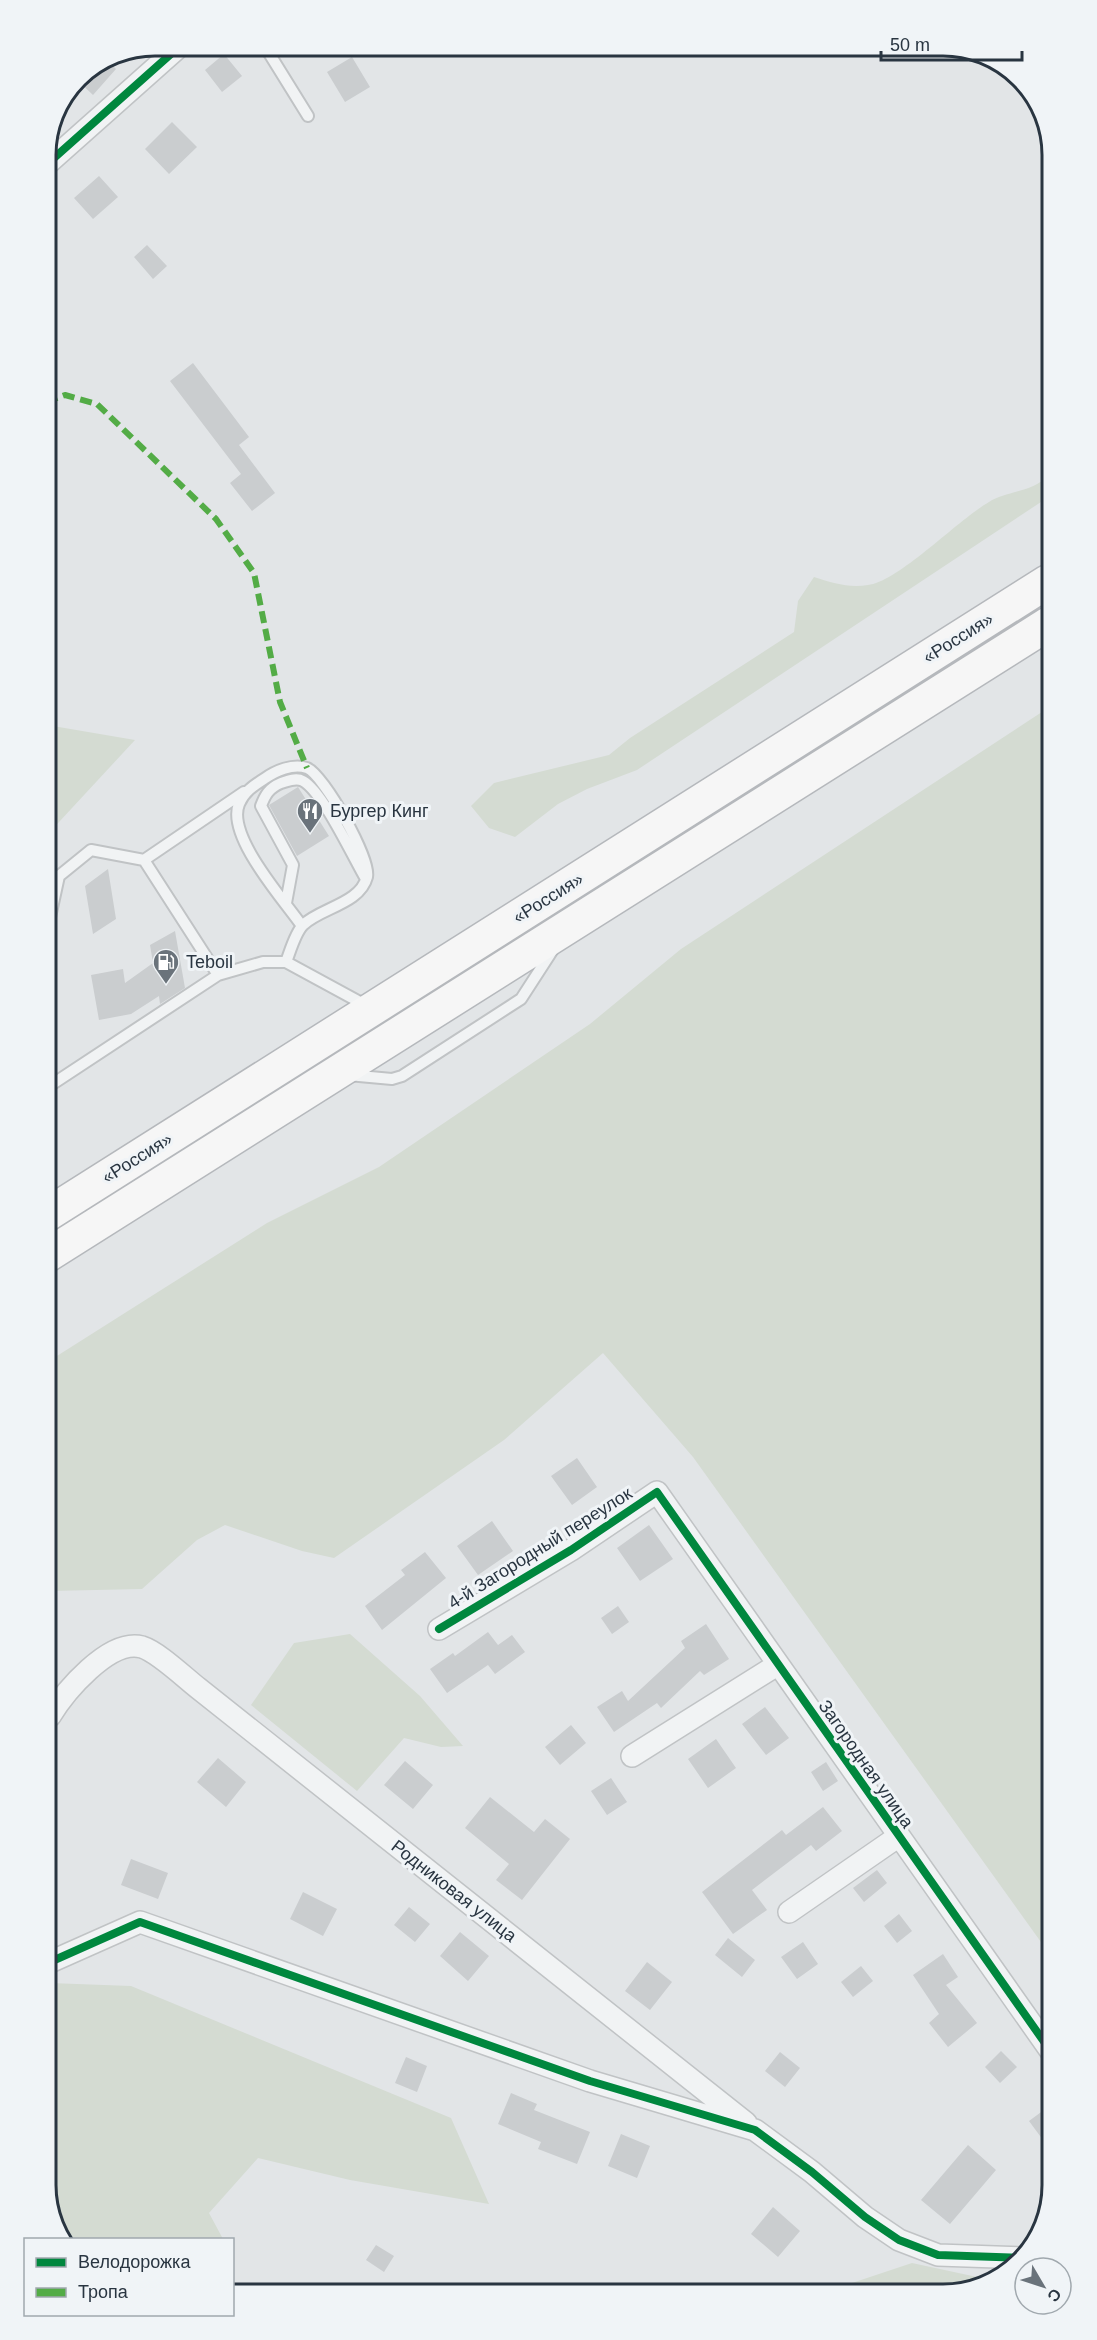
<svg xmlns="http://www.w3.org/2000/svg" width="1097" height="2340" font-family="Helvetica,sans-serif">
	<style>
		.green { fill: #d4dbd2 }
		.building { fill: #cacdcf }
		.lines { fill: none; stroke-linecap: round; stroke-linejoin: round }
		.lane-casing { stroke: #c0c3c5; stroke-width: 14 }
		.street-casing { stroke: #c0c3c5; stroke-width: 24 }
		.highway-casing { stroke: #b5b8bc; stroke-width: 36 }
		.lane { stroke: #f1f3f4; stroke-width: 10 }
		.street { stroke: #f1f3f4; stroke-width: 21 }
		.highway { stroke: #f6f6f6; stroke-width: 33 }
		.quiet { stroke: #53ac46; stroke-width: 6; stroke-dasharray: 12 6; stroke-linecap: butt }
		.cycleway-casing { stroke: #f0f4f7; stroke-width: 11 }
		.cycleway { stroke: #00873e; stroke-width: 8 }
		.labels { text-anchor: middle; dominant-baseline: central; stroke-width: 6; stroke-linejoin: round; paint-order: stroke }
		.street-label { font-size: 18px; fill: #293541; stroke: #f0f4f7 }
		.poi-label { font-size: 18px; fill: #293541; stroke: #f0f4f7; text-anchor: start }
		.rim { fill: none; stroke: #293541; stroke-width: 3 }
	</style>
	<rect width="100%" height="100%" fill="#e2e5e7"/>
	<!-- green -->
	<path class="green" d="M1047,476V498L637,770L587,789L558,804L515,837L489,828L471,806L494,783L609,755L630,738L794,632L798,601L814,577C833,583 848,588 868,585C898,582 959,519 989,502C1006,491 1034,492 1047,476Z
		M1048,708L1051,1956L693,1457L603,1353L504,1440L334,1558L302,1551L225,1525L197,1540L142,1589L49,1591V1361L267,1223L379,1167L590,1024L681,949Z
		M47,725L135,740L47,835Z
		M350,1634L420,1696L463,1746L441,1747L404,1738L357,1791L251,1705L294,1643Z
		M50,1983L131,1986L451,2118L489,2204L350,2180L258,2158L209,2213L223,2239H64L51,2221Z
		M912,2263L991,2280L978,2289L831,2290Z"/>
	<!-- building -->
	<path class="building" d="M224,54L242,76L222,92L205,70Z
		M352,57L370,87L345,102L327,72Z
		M105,58L116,69L93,95L76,79Z
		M172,122L197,147L169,174L145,149Z
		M99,176L118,197L93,219L74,198Z
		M147,245L167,266L153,279L134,257Z
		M193,363L249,437L239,445L275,493L252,511L230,483L241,474L170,381Z
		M298,787L329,836L297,856L269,805Z
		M108,869L116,919L93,934L85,886Z
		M175,931L185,988L160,1004L159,996L131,1014L99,1020L91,975L123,969L125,983L153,963L150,945Z
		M577,1458L597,1487L572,1505L551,1476Z
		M492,1521L513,1551L478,1575L457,1546Z
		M649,1525L673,1559L640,1581L617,1548Z
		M425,1552L446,1578L382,1630L365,1606L405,1575L401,1570Z
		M618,1606L629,1622L612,1634L601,1618Z
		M706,1624L729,1659L704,1675L700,1671L661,1708L657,1703L614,1732L597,1707L622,1691L628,1701L685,1648L681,1641Z
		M488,1632L498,1645L512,1635L525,1652L495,1674L488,1665L447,1693L430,1669L453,1653L455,1656Z
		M765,1707L789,1738L766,1755L742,1724Z
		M571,1725L586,1743L560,1765L545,1747Z
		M716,1739L736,1768L708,1788L688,1759Z
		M218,1758L246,1782L226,1807L197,1782Z
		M405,1761L433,1785L413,1809L384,1785Z
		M826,1762L838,1781L823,1791L811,1772Z
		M611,1778L627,1802L607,1815L591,1791Z
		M490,1797L534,1832L545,1819L570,1839L522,1900L496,1880L509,1864L465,1828Z
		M823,1807L842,1831L816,1851L811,1845L752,1890L767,1910L733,1934L702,1892L782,1830L786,1835Z
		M131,1859L168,1873L158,1899L121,1885Z
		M877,1870L887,1883L864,1902L853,1888Z
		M303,1892L337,1909L323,1936L290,1919Z
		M409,1907L430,1924L415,1942L394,1925Z
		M899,1914L912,1931L897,1943L884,1926Z
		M460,1932L489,1956L468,1981L440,1956Z
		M728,1938L755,1960L742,1977L715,1955Z
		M803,1942L818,1964L797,1979L781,1957Z
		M943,1954L958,1977L946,1985L977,2023L948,2047L929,2023L939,2014L913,1975Z
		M647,1962L672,1982L650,2010L625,1991Z
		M861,1966L873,1981L853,1997L841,1982Z
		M1001,2051L1017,2067L1000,2083L985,2067Z
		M780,2052L800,2068L785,2087L765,2071Z
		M406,2057L427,2066L417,2092L395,2083Z
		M511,2093L537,2104L534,2110L590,2132L577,2164L538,2149L541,2142L498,2124Z
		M1052,2104V2134L1043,2140L1029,2121Z
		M621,2134L650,2146L637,2178L608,2166Z
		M968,2145L996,2170L950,2224L921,2200Z
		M773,2207L800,2231L778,2257L751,2234Z
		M376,2245L394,2256L384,2272L366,2260Z"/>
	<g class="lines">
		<!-- lane casing -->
		<g class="lane-casing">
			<path id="lane" d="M264,45L308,116
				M144,860L244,792
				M286,903L293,865L261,806C265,795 269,788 281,783C288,781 296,777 303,781C323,792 353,857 366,879
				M47,931L59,876L91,850L144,860L218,975
				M286,962C290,952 295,933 303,925C320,908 360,904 367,877C371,859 324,775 307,768C293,763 275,771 264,779C253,786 244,792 239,804C226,836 284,900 302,926
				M348,1075L392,1079L402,1076L521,999L554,948
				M48,1087L218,975L263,962H286L367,1006"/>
		</g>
		<!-- street casing -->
		<g class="street-casing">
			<path id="street" d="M45,166L181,45
				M439,1629L571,1550L657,1492L1052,2053
				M50,1716C64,1693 109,1638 142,1647C158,1652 184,1677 198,1688L746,2123
				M632,1756L777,1665
				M789,1912L899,1836
				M50,1962L140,1922L590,2081L755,2130L812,2172L865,2217L899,2240L938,2255L1022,2258"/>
		</g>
		<!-- highway casing -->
		<g class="highway-casing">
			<path id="highway" d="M48,1214L1047,582
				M48,1255L1048,624"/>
		</g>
		<!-- lane -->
		<use href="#lane" class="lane"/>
		<!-- street -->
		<use href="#street" class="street"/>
		<!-- highway -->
		<use href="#highway" class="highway"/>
		<!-- quiet -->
		<path class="quiet" d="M46,402L65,395L97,404L216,519L254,573L280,702L307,768"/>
		<!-- cycleway casing -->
		<g class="cycleway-casing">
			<path id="cycleway" d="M45,166L181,45
				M439,1629L571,1550L657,1492L1052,2053
				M50,1962L140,1922L590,2081L755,2130L812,2172L865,2217L899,2240L938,2255L1022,2258"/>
		</g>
		<!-- cycleway -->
		<use href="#cycleway" class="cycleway"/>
	</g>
	<!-- icons -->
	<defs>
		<g id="restaurant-pin" transform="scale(1.35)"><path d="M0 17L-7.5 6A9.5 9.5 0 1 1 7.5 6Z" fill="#6a737b" stroke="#f0f4f7"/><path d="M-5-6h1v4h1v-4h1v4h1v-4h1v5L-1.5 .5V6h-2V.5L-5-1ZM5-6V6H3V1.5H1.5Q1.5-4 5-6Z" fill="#fff"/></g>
		<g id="fuel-pin" transform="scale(1.35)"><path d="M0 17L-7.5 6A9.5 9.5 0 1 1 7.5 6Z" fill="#6a737b" stroke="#f0f4f7"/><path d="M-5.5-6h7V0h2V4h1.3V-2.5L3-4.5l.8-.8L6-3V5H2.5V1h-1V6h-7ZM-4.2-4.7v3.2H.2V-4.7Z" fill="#fff"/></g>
	</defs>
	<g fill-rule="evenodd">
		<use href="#restaurant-pin" x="310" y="811"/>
		<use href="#fuel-pin" x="166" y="962"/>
	</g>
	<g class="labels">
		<!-- street labels -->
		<g class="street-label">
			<text transform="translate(958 638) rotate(-32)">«Россия»</text>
			<text transform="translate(548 898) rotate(-32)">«Россия»</text>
			<text transform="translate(137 1158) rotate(-32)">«Россия»</text>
			<text transform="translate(540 1548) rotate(-32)">4-й Загородный переулок</text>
			<text transform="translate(866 1764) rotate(55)">Загородная улица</text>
			<text transform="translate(454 1891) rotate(38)">Родниковая улица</text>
		</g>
		<!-- poi labels -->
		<g class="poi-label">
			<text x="330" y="811">Бургер Кинг</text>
			<text x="186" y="962">Teboil</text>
		</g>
	</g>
	<!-- crop -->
	<path d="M0 0H1097V2340H0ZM155 56H943A99 99 0 0 1 1042 155V2185A99 99 0 0 1 943 2284H155A99 99 0 0 1 56 2185V155A99 99 0 0 1 155 56Z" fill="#f0f4f7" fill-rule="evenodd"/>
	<path class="rim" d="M155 56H943A99 99 0 0 1 1042 155V2185A99 99 0 0 1 943 2284H155A99 99 0 0 1 56 2185V155A99 99 0 0 1 155 56Z"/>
	<!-- legend -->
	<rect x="24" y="2238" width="210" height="78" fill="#f0f4f7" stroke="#a0a8ae" stroke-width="1.5"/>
	<rect x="36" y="2258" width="30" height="9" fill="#00873e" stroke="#a0a8ae" stroke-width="1.5"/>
	<text x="78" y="2268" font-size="18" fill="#293541">Велодорожка</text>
	<rect x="36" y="2288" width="30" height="9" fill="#53ac46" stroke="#a0a8ae" stroke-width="1.5"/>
	<text x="78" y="2298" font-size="18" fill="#293541">Тропа</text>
	<!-- north arrow -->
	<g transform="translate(1043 2286) rotate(129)"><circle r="28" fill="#f0f4f7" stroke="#a0a8ae" stroke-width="1.5"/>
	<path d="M0-4.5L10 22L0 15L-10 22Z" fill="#6a737b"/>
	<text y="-9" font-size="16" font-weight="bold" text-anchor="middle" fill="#293541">С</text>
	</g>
	<!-- scale -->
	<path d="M881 51v9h141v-9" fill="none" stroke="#293541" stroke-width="3"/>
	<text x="890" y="51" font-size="18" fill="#293541" stroke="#f0f4f7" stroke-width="4.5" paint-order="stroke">50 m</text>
</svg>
